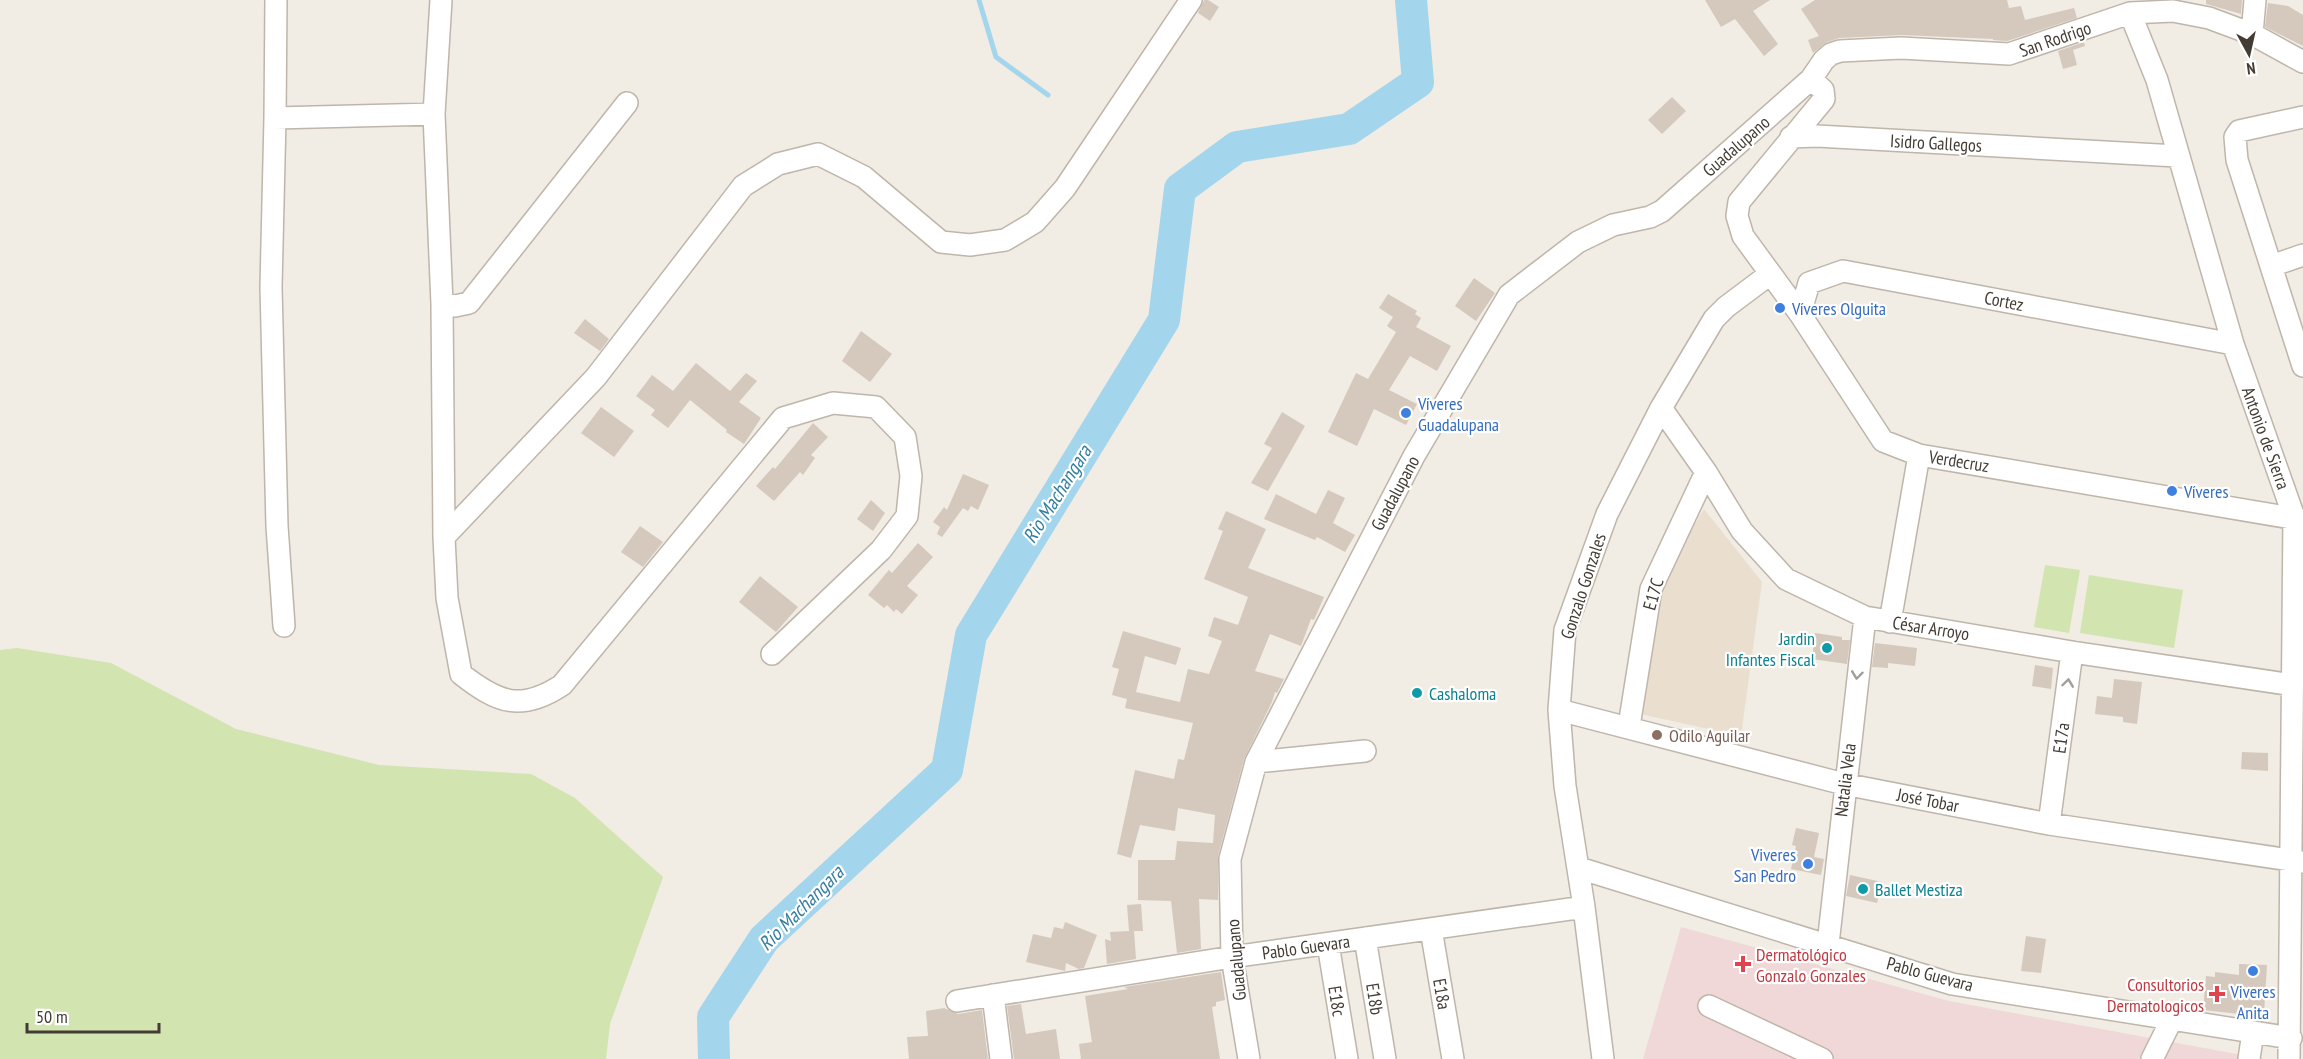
<svg xmlns="http://www.w3.org/2000/svg" width="2303" height="1059" font-family="'PT Sans Narrow',sans-serif">
	<style>
		.education { fill: #eadfcf }
		.medical { fill: #f1d8d8 }
		.green { fill: #d2e4af }
		.lines { fill: none; stroke-linecap: round; stroke-linejoin: round }
		.stream { stroke: #a3d6ec; stroke-width: 5 }
		.river { stroke: #a3d6ec; stroke-width: 32 }
		.building { fill: #d5c9bd }
		.minor-casing { stroke: #bfb5aa; stroke-width: 24 }
		.minor { stroke: #fff; stroke-width: 21 }
		.oneway { stroke: #a19e9a }
		.shop-dot { fill: #3f7fe0; stroke: #fff; stroke-width: 2 }
		.culture-dot { fill: #0f9aa8; stroke: #fff; stroke-width: 2 }
		.education-dot { fill: #8d6e63; stroke: #fff; stroke-width: 2 }
		.health-dot { fill: #e0444e; stroke: #fff; stroke-width: 2 }
		.labels { text-anchor: middle; dominant-baseline: central; stroke-width: 4.5; stroke-linejoin: round; paint-order: stroke }
		.street-label { font-size: 18px; fill: #433c34; stroke: #fff }
		.shop-label { font-size: 18px; fill: #366cbe; stroke: #fff; text-anchor: start }
		.culture-label { font-size: 18px; fill: #0d838f; stroke: #fff; text-anchor: start }
		.education-label { font-size: 18px; fill: #785e54; stroke: #fff; text-anchor: start }
		.health-label { font-size: 18px; fill: #be3a42; stroke: #fff; text-anchor: start }
		.water-label { font-size: 20px; font-style: italic; fill: #327ea0; stroke: #fff }
	</style>
	<rect width="100%" height="100%" fill="#f1ece4"/>
	<!-- education -->
	<path class="education" d="M1704,509L1762,582L1741,736L1640,714L1656,590Z"/>
	<!-- medical -->
	<path class="medical" d="M1681,927L1949,1001L2264,1059H1643Z"/>
	<!-- green -->
	<path class="green" d="M2045,565L2080,570L2069,633L2034,627Z
		M2089,575L2183,590L2174,648L2080,633Z
		M17,648L111,663L236,729L379,765L531,774L575,798L663,877L610,1024L606,1059H0V650Z"/>
	<g class="lines">
		<!-- stream -->
		<path class="stream" d="M979,0L996,57L1048,95"/>
		<!-- river -->
		<path class="river" d="M714,1059L713,1017L764,939L947,770L971,635L1164,320L1180,189L1237,147L1349,129L1418,82L1411,0"/>
	</g>
	<!-- building -->
	<path class="building" d="M1204,0H1208L1219,7L1210,21L1198,13Z
		M1705,0H1770L1753,11L1778,44L1764,56L1735,19L1721,27Z
		M1815,0H2007L2009,8L2021,6L2025,20L2074,8L2077,18L2007,41L1993,40V39L1902,35L1839,38L1827,42L1813,53L1808,40L1819,36L1801,9Z
		M2206,0H2242L2241,14L2206,4Z
		M2268,3L2288,6L2303,15V46L2265,27Z
		M2084,42L2085,46L2073,50L2077,65L2063,69L2058,51Z
		M1672,97L1686,111L1662,134L1648,120Z
		M1474,278L1495,293L1476,321L1455,306Z
		M1388,294L1417,311L1415,314L1421,318L1416,327L1451,346L1437,371L1410,356L1389,390L1417,404L1406,425L1374,409L1357,446L1328,432L1356,373L1368,379L1396,332L1387,326L1393,317L1379,308Z
		M585,319L609,339L600,351L574,333Z
		M861,331L892,354L870,382L842,361Z
		M696,363L730,391L746,373L757,381L739,402L761,418L744,444L726,432L727,430L690,400L668,428L651,415L655,410L636,396L652,375L673,391Z
		M601,407L634,431L614,457L581,433Z
		M1282,412L1305,426L1268,491L1251,483L1272,448L1264,444Z
		M813,423L828,437L811,455L815,458L803,475L800,472L774,501L756,486L773,467L775,469Z
		M963,474L989,485L978,510L971,506L968,511L963,508L942,537L937,534L940,527L933,522L944,507L947,510Z
		M1328,490L1345,498L1333,523L1355,535L1345,552L1317,537L1315,540L1264,519L1276,494L1316,514Z
		M871,500L885,513L873,531L857,519Z
		M1226,511L1266,529L1248,568L1324,597L1314,620L1311,619L1301,646L1270,634L1255,671L1284,679L1277,693L1275,692L1272,702L1244,759L1218,856V900L1199,899L1201,949L1177,953L1171,901L1138,900V860H1175L1177,841L1213,843L1215,815L1178,808L1175,831L1140,825L1131,858L1117,854L1135,770L1174,779L1178,759L1184,760L1193,723L1125,708L1127,699L1112,695L1119,669L1112,667L1123,631L1181,648L1176,665L1145,656L1136,692L1180,702L1188,669L1209,674L1222,641L1208,636L1214,617L1238,625L1248,597L1204,579L1223,531L1218,529Z
		M640,526L663,542L643,567L621,552Z
		M918,543L933,557L907,586L918,595L902,614L896,609L894,612L887,605L884,608L868,595L889,570L892,573Z
		M760,576L798,607L776,632L739,602Z
		M1815,633L1842,637V640H1850L1847,664L1812,659Z
		M1875,643L1917,648L1915,666L1888,663V668L1872,667Z
		M2035,665L2053,668L2051,689L2032,686Z
		M2114,679L2142,682L2137,724L2123,722V717L2095,714L2097,696L2112,698Z
		M2242,752L2268,753V771L2241,769Z
		M1796,828L1819,833L1814,857L1824,859L1821,875L1791,869L1796,846L1792,845Z
		M1850,875L1882,882L1877,903L1846,896Z
		M1141,904L1143,931H1134L1136,959L1107,964L1105,939L1111,941L1110,932L1129,931L1127,905Z
		M1065,922L1097,935L1084,968L1079,969L1066,963L1065,971L1026,962L1033,934L1051,938L1054,927L1063,929Z
		M2026,936L2046,939L2041,973L2021,971Z
		M2239,964L2267,965L2264,1014L2258,1018L2249,1017V1015L2203,1010L2206,976L2215,977V972L2239,975Z
		M1221,972L1225,1000L1216,1002V1006L1212,1007L1220,1059H1081L1079,1044L1092,1042L1085,996L1128,989L1124,987Z
		M1021,1004L1026,1034L1056,1029L1060,1059H1014L1007,1006Z
		M944,1008L958,1014L982,1010L988,1059H909L907,1037L928,1036L926,1011Z"/>
	<g class="lines">
		<!-- minor casing -->
		<g class="minor-casing">
			<path id="minor" d="M276,0L275,118L271,287L277,526L284,626
				M441,0L434,114L442,304L444,537L447,598L461,674C498,703 521,712 562,685L783,418L833,403L876,407L905,437L911,476L907,516L881,550L772,654
				M2130,13L2157,80L2233,344L2294,517L2289,1059
				M2252,34L2255,0
				M1811,79L1823,90L1824,99L1739,202L1737,216L1743,236L1800,314L1883,441L1919,455L2303,520
				M2303,117L2239,131L2235,137L2237,160L2303,366
				M275,118L434,114
				M1791,137L1817,136L2177,156
				M2271,266L2303,255
				M442,304L455,306L469,303L627,103
				M1800,314L1809,283L1843,271L2233,344
				M1661,408L1706,472L1742,531L1786,579L1865,617L2072,652L2293,685
				M444,537L596,377L743,186L778,164L818,154L864,177L941,242L970,245L1005,240L1035,222L1065,188L1191,0
				M1890,622L1919,455
				M1559,710L1844,784L2049,824L2303,862
				M1629,726L1651,589L1706,472
				M1256,762L1365,751
				M2049,824L2072,652
				M1579,868L1952,984L2291,1038
				M1431,929L1453,1059
				M1365,938L1385,1059
				M1328,944L1347,1059
				M1828,944L1865,617
				M993,995L1001,1059
				M957,1001L1232,957L1584,907
				M1709,1006L1822,1059
				M1249,1059L1232,957L1230,859L1256,762L1414,456L1509,295L1578,242L1613,225L1650,217L1662,211L1811,79L1824,60L1831,54L1840,51L1901,48L2009,54L2130,13L2173,11L2209,18L2252,34L2303,62
				M1603,1059L1584,907L1565,786L1559,710L1565,630L1607,514L1661,408L1714,319L1726,307L1770,274
				M2152,1059L2172,1019
				M2249,1059L2253,1032"/>
		</g>
		<!-- minor -->
		<use href="#minor" class="minor"/>
	</g>
	<!-- one-way arrows -->
	<defs><path id="oneway-chevron" d="M-2-3.5L2.5 0L-2 3.5" fill="none" stroke-width="1.6" stroke-linecap="round" stroke-linejoin="round" transform="scale(1.5)"/></defs>
	<g class="oneway">
		<use href="#oneway-chevron" transform="translate(1857 675) rotate(97)"/>
		<use href="#oneway-chevron" transform="translate(2068 683) rotate(-82)"/>
	</g>
	<!-- markers -->
	<g class="shop-dot">
		<circle cx="1780" cy="308" r="6"/>
		<circle cx="1406" cy="413" r="6"/>
		<circle cx="2172" cy="491" r="6"/>
		<circle cx="1808" cy="864" r="6"/>
		<circle cx="2253" cy="971" r="6"/>
	</g>
	<g class="culture-dot">
		<circle cx="1827" cy="648" r="6"/>
		<circle cx="1417" cy="693" r="6"/>
		<circle cx="1863" cy="889" r="6"/>
	</g>
	<circle class="education-dot" cx="1657" cy="735" r="6"/>
	<g class="health-dot">
		<path d="M1740 955h6v6h6v6h-6v6h-6v-6h-6v-6h6z"/>
		<path d="M2214 985h6v6h6v6h-6v6h-6v-6h-6v-6h6z"/>
	</g>
	<g class="labels">
		<!-- street labels -->
		<g class="street-label">
			<text transform="translate(2055 39) rotate(-19)">San Rodrigo</text>
			<text transform="translate(1936 143) rotate(3)">Isidro Gallegos</text>
			<text transform="translate(1736 146) rotate(-41)">Guadalupano</text>
			<text transform="translate(2004 301) rotate(11)">Cortez</text>
			<text transform="translate(2266 438) rotate(70)">Antonio de Sierra</text>
			<text transform="translate(1959 461) rotate(9)">Verdecruz</text>
			<text transform="translate(1395 493) rotate(-62)">Guadalupano</text>
			<text transform="translate(1583 586) rotate(-72)">Gonzalo Gonzales</text>
			<text transform="translate(1653 594) rotate(-74)">E17C</text>
			<text transform="translate(1931 628) rotate(9)">César Arroyo</text>
			<text transform="translate(2061 738) rotate(-82)">E17a</text>
			<text transform="translate(1845 780) rotate(-83)">Natalia Vela</text>
			<text transform="translate(1928 800) rotate(11)">José Tobar</text>
			<text transform="translate(1306 947) rotate(-8)">Pablo Guevara</text>
			<text transform="translate(1236 960) rotate(-95)">Guadalupano</text>
			<text transform="translate(1930 974) rotate(15)">Pablo Guevara</text>
			<text transform="translate(1442 994) rotate(80)">E18a</text>
			<text transform="translate(1375 999) rotate(81)">E18b</text>
			<text transform="translate(1337 1001) rotate(81)">E18c</text>
		</g>
		<!-- shop labels -->
		<g class="shop-label">
			<text x="1792" y="308">Víveres Olguita</text>
			<text x="1418" y="403">Víveres<tspan x="1418" dy="21">Guadalupana</tspan></text>
			<text x="2184" y="491">Víveres</text>
			<text x="1796" y="854" text-anchor="end">Viveres<tspan x="1796" dy="21">San Pedro</tspan></text>
			<text x="2253" y="991" text-anchor="middle">Viveres<tspan x="2253" dy="21">Anita</tspan></text>
		</g>
		<!-- culture labels -->
		<g class="culture-label">
			<text x="1815" y="638" text-anchor="end">Jardin<tspan x="1815" dy="21">Infantes Fiscal</tspan></text>
			<text x="1429" y="693">Cashaloma</text>
			<text x="1875" y="889">Ballet Mestiza</text>
		</g>
		<!-- education labels -->
		<g class="education-label">
			<text x="1669" y="735">Odilo Aguilar</text>
		</g>
		<!-- health labels -->
		<g class="health-label">
			<text x="1756" y="954">Dermatológico<tspan x="1756" dy="21">Gonzalo Gonzales</tspan></text>
			<text x="2204" y="984" text-anchor="end">Consultorios<tspan x="2204" dy="21">Dermatologicos</tspan></text>
		</g>
		<!-- water labels -->
		<g class="water-label">
			<text transform="translate(1057 494) rotate(-58)">Rio Machangara</text>
			<text transform="translate(801 908) rotate(-45)">Rio Machangara</text>
		</g>
	</g>
	<!-- north arrow -->
	<g transform="translate(2249 54) rotate(172)" stroke="#ffffff" stroke-width="4.5" paint-order="stroke">
	<path d="M0-4.5L10 22L0 15L-10 22Z" fill="#433c34"/>
	<text y="-9" font-size="16" font-weight="bold" text-anchor="middle" fill="#433c34">N</text>
	</g>
	<!-- scale -->
	<path d="M27 1023v9h132v-9" fill="none" stroke="#433c34" stroke-width="3"/>
	<text x="36" y="1023" font-size="18" fill="#433c34" stroke="#ffffff" stroke-width="4.5" paint-order="stroke">50 m</text>
</svg>
